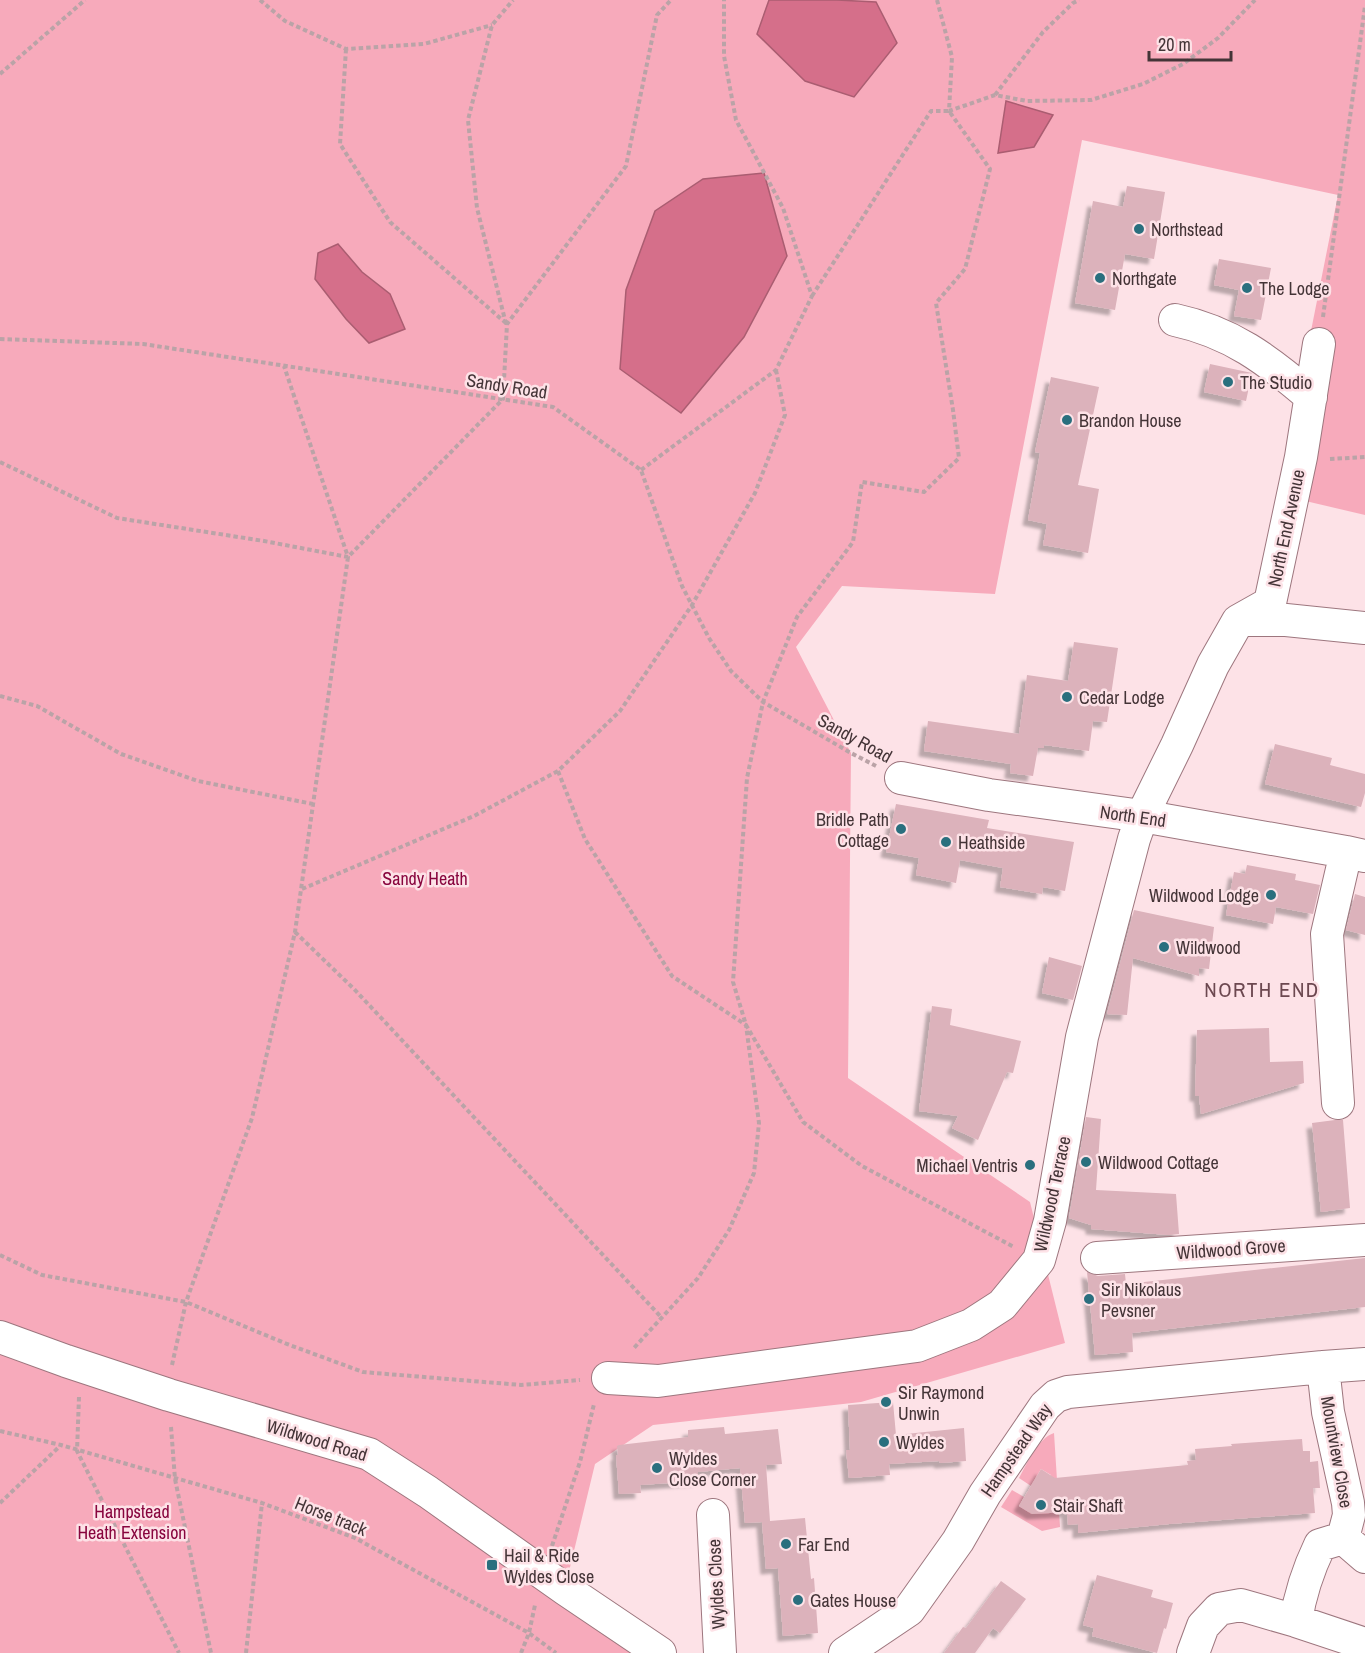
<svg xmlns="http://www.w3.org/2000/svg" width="1365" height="1653" font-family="'Archivo Narrow',sans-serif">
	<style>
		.green { fill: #f7aabb }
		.water { fill: #d56f8a; stroke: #aa5d71; stroke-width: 1.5 }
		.building { fill: #dcb2bb; filter: url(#shadow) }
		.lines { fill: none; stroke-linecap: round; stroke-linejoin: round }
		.minor-casing { stroke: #9d767e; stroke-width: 34 }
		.path { stroke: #baa3a7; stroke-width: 4; stroke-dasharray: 4.5 3; stroke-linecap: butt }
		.minor { stroke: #fff; stroke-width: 32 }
		.poi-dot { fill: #2a6f7e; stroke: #fde2e7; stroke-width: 2 }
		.labels { text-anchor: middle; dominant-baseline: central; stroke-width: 5; stroke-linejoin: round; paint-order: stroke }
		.poi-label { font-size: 18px; fill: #443437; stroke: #fde2e7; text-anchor: start }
		.street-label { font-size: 18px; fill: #443437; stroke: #fde2e7 }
		.park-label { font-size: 18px; fill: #88053e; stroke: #fde2e7 }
		.quarter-label { font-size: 21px; letter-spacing: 1.5px; fill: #6c4850; stroke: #fde2e7 }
	</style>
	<defs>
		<filter id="shadow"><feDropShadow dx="-5.5" dy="5.5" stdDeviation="1.5" flood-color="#0004"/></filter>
	</defs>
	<rect width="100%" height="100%" fill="#fde2e7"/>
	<!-- green -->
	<path class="green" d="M0,0H769L757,35L876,2L837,0H1365V515L1297,499L1309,341L1338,195L1082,140L995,594L842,586L796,647L851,753L848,1078L1030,1202L1065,1343L861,1402L653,1425L595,1464L565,1588L660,1653H0Z
		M1054,1433L1060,1527L1042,1531L1001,1507L1012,1490L1024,1497L1019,1506L1029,1512L1051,1475L1041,1469L1031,1486L1019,1478C1027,1464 1038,1438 1054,1433Z"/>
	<!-- water -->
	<path class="water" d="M769,0H837L876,2L897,43L854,97L805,81L757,34Z
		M1006,101L1053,115L1034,147L998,153Z
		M764,173L787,256L744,337L681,413L620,369L626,290L655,211L703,179Z
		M338,244L362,272L390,294L405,329L369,343L346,319L315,279L318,253Z"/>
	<!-- building -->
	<path class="building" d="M1127,186L1165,192L1154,259L1125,254L1115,310L1075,303L1093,201L1123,207Z
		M1219,259L1271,268L1261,320L1234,316L1239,290L1214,285Z
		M1210,364L1252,373L1246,401L1204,392Z
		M1051,377L1099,387L1078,485L1099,489L1088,553L1043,545L1047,524L1028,520L1040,453L1035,452Z
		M1074,642L1118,648L1107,722L1093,721L1089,751L1044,745V748H1038L1033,776L1010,773L1011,764L924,751L928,721L1019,734L1027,675L1068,681Z
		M1275,744L1332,758L1330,765L1365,774V793L1361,807L1265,784Z
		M896,804L989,820L987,828L1074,842L1065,891L1043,887L1042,894L1000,887L1003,868L960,860L956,883L916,875L919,858L886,852Z
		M1247,865L1296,874L1295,880L1320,885L1313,914L1276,907L1273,924L1226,915L1234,872L1245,874Z
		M1355,894L1365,897V935L1346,930Z
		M1134,910L1214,927L1209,969L1199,968V976L1133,958L1127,1015L1107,1014Z
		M1049,957L1082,966L1073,1000L1042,993Z
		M932,1006L952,1009L950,1025L1021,1041L1013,1073L1007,1072L978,1140L952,1128L958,1116L919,1111Z
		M1269,1028L1270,1062L1303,1061L1304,1083L1201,1114L1199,1096H1195L1197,1030Z
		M1086,1117L1101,1119L1096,1190L1176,1194L1179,1234L1169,1235L1091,1229V1225L1069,1218Z
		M1335,1120H1343L1350,1208L1321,1212L1312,1123Z
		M1365,1258V1307L1132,1333L1133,1352L1095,1355L1087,1272L1098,1276L1125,1274L1126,1284Z
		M893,1402L896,1435L964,1428L966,1461L940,1463L939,1461L889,1464L890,1475L849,1478L846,1450H850L848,1405Z
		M724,1427L725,1434L778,1429L782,1464L766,1465L770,1521L805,1518L811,1579L814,1578L818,1633L783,1636L778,1568L766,1569L762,1522L745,1523L740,1468L698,1472V1481L640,1485L641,1493L619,1494L616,1455H618L617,1446L619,1445L688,1437V1430Z
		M1302,1439L1303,1451H1310V1462L1318,1461L1320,1488H1313L1315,1513L1169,1524L1078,1533V1524L1068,1525L1067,1512L1032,1514L1019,1506L1041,1469L1055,1478L1188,1465L1187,1461L1196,1460L1195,1449L1232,1446L1231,1444Z
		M1097,1575L1153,1590L1151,1597L1173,1603L1166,1629L1164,1628L1157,1653L1092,1636L1094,1628L1083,1625Z
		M1001,1581L1026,1599L1000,1633L993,1628L975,1653H944L963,1627L966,1628Z"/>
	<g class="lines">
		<!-- minor casing -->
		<g class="minor-casing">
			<path id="minor" d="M1175,320C1231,332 1268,360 1311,397
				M1242,620H1286L1365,628
				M901,778L989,795L1142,816L1346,852L1365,856
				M1338,1103L1327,934L1346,852
				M1097,1258L1365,1240
				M0,1337L66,1361L169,1395L369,1454L428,1492L565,1589L660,1653
				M1323,1367L1328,1412L1348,1503L1349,1515L1343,1538L1365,1557
				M608,1378L658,1381L917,1346L971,1325L1002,1305L1039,1260L1050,1221L1082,1037L1134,839L1142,816L1177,745L1213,665L1238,621L1270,603L1301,457L1319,344
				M713,1515L720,1653
				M1296,1621C1300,1594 1308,1570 1320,1545L1343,1538
				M845,1653L909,1610L958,1541L985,1494L1045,1406L1056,1396L1068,1392L1323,1367L1365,1364
				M1193,1653L1203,1626L1219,1609L1241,1605L1296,1621L1365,1644"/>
		</g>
		<!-- path -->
		<path class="path" d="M260,0L285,21L346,49L424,44L492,25
			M937,0L952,57L949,111L995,95L1027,101L1091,100L1143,84L1183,64L1218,38L1255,0
			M346,49L340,144L390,222L507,324
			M0,74L85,0
			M995,95L1043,32L1073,3L1079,0
			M812,296L931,111H949L990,169L965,269L936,303L953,410L959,458L924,492L862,482L853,542L797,617L763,702L747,778L733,982L746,1025L803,1122L862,1166L1014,1247
			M1323,317L1365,6
			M506,324L477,208L468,120L492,25L513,0
			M0,339L143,344L553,407L641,470L682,586L709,638L731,671L763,702L851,753L876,766
			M1330,459L1365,457
			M0,462L117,518L264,541L348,557L284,366
			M641,470L776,370L812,296L783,208L736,120L724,56V0
			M0,696L37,706L121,754L198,781L313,804
			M558,771L585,839L672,976L746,1025L759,1123L754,1173L729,1230L698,1278L633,1349
			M302,889L474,816L558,771L620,711L692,605L755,493L785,415L776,370
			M295,932L355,990L661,1317
			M0,1255L42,1275L186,1302L287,1344L363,1372L521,1385L580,1380
			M172,1365L186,1302L252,1118L295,932L348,557L503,399L507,324L626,166L657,15L671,0
			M79,1397L77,1451L179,1653
			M171,1427L175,1479L211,1653
			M0,1431L61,1445L262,1503L355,1538L529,1633L556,1653
			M0,1503L60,1446
			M552,1546L580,1462L594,1404
			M246,1653L262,1503
			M521,1653L529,1633L535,1605"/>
		<!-- minor -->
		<use href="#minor" class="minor"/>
	</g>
	<!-- markers -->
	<g class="poi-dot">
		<circle cx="1139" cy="229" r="6"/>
		<circle cx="1100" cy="278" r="6"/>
		<circle cx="1247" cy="288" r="6"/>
		<circle cx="1228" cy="382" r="6"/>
		<circle cx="1067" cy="420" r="6"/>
		<circle cx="1067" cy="697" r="6"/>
		<circle cx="901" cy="829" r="6"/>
		<circle cx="946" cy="842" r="6"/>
		<circle cx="1271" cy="895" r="6"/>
		<circle cx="1164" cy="947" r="6"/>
		<circle cx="1086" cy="1162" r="6"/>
		<circle cx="1030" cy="1165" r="6"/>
		<circle cx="1089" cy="1299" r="6"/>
		<circle cx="886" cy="1402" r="6"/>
		<circle cx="884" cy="1442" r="6"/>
		<circle cx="657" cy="1468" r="6"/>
		<circle cx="1041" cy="1505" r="6"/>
		<circle cx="786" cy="1544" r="6"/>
		<rect x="486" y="1559" width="12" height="12" rx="3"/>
		<circle cx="798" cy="1600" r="6"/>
	</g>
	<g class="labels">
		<!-- poi labels -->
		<g class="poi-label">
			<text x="1151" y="229">Northstead</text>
			<text x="1112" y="278">Northgate</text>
			<text x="1259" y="288">The Lodge</text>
			<text x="1240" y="382">The Studio</text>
			<text x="1079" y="420">Brandon House</text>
			<text x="1079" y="697">Cedar Lodge</text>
			<text x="889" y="819" text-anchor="end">Bridle Path<tspan x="889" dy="21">Cottage</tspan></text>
			<text x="958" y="842">Heathside</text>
			<text x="1259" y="895" text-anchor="end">Wildwood Lodge</text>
			<text x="1176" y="947">Wildwood</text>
			<text x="1098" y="1162">Wildwood Cottage</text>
			<text x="1018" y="1165" text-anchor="end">Michael Ventris</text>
			<text x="1101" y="1289">Sir Nikolaus<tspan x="1101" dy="21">Pevsner</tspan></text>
			<text x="898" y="1392">Sir Raymond<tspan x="898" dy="21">Unwin</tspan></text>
			<text x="896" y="1442">Wyldes</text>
			<text x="669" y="1458">Wyldes<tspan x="669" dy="21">Close Corner</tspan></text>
			<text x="1053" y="1505">Stair Shaft</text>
			<text x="798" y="1544">Far End</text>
			<text x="504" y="1555">Hail &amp; Ride<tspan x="504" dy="21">Wyldes Close</tspan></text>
			<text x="810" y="1600">Gates House</text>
		</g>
		<!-- street labels -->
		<g class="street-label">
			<text transform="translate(507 386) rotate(9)">Sandy Road</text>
			<text transform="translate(1286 528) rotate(-78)">North End Avenue</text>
			<text transform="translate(855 738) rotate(29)">Sandy Road</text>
			<text transform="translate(1133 816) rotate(8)">North End</text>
			<text transform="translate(1052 1194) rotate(-78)">Wildwood Terrace</text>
			<text transform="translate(1231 1249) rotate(-4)">Wildwood Grove</text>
			<text transform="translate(317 1440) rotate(17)">Wildwood Road</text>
			<text transform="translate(1016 1450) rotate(-55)">Hampstead Way</text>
			<text transform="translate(1337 1452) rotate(80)">Mountview Close</text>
			<text transform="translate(331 1516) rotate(22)">Horse track</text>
			<text transform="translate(716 1584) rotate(-93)">Wyldes Close</text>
		</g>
		<!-- park labels -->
		<g class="park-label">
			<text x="425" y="878">Sandy Heath</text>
			<text x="132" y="1511">Hampstead<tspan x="132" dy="21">Heath Extension</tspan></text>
		</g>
		<!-- quarter labels -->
		<g class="quarter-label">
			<text x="1262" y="989">NORTH END</text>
		</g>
	</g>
	<!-- scale -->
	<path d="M1149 51v9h82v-9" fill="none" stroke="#443437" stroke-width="3"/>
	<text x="1158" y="51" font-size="18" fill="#443437" stroke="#fde2e7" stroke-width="4.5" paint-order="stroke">20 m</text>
</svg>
